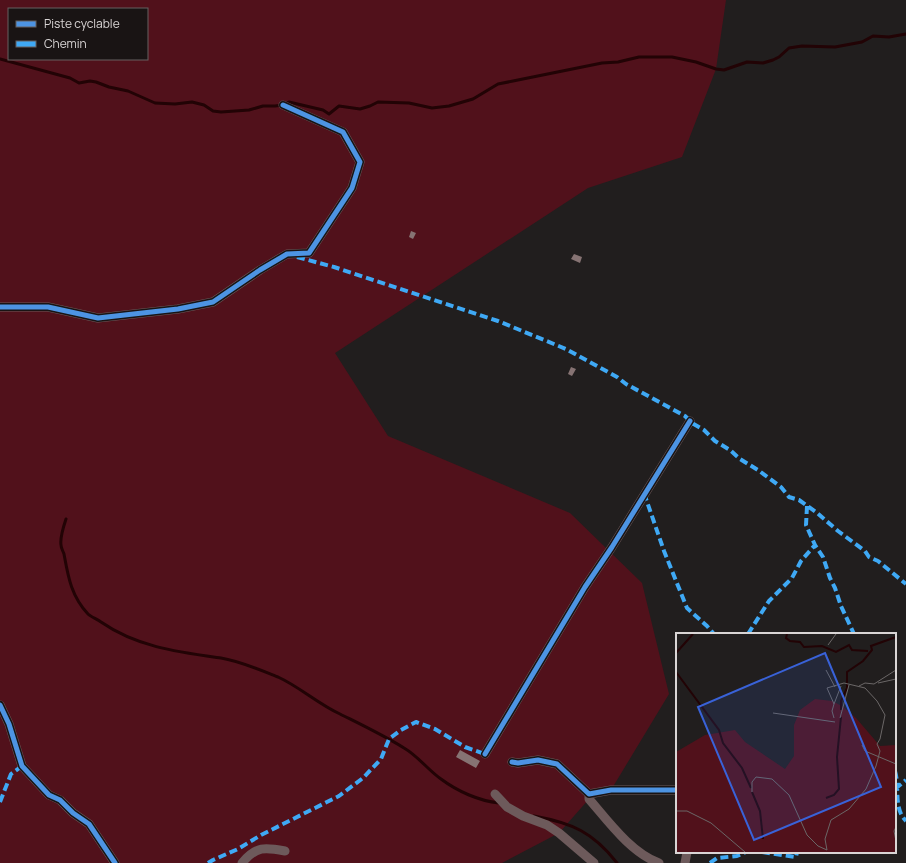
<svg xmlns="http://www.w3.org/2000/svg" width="906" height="863" font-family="Manrope,sans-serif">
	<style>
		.green { fill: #51111b; fill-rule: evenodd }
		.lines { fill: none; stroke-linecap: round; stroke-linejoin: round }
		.stream { stroke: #220305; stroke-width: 3 }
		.building { fill: #867373 }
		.minor { stroke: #6d5a5b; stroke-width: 9 }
		.quiet { stroke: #3fa9f5; stroke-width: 4; stroke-dasharray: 8 4; stroke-linecap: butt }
		.cycleway-casing { stroke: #191414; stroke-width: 8 }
		.cycleway { stroke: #4d94e3; stroke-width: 5 }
		.inset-river { fill: none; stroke: #220305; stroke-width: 2 }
		.inset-road { fill: none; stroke: #6b6767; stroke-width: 1 }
		.view { fill: #3962d8; fill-opacity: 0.15; stroke: #3962d8; stroke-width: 2 }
		.inset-edge { fill: none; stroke: #d9d5d5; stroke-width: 2 }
	</style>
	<rect width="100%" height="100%" fill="#211e1e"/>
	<!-- green -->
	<path class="green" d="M0,0H726L716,69L682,157L588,188L335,353L388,436L570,513L642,583L669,694L611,790L589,799L559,833L502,863H0ZM9,9H147V59H9Z"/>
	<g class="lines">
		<!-- stream -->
		<path class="stream" d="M0,59L70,78L79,83L90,81L96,82L109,87L128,91L155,103L175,104L192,102L204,105L213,111L221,112L249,110L263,106H275L283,105L289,102L323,110L329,114L339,106L360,109L370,106L378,102L409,103L432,108L449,106L473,99L498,84L513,81L602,63L618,62L639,57H672L696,62L716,69L724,70L747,62L763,63L773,60L779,57L789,48L802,46L835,47L862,42L873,36L889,37L906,34
			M66,519C64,525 60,539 61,545C61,548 63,551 64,554C68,576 71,596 88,614C91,617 97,619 101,622C137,647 178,652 221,658C240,661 260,670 278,677C300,687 318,704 340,714C362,725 383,735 404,748C418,756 428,770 441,779C457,791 479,801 499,803
			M534,816C572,823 593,832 617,863"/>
	</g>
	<!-- building -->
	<path class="building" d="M411,231L416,233L413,239L409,237Z
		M574,254L582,257L580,263L571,259Z
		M571,367L576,369L572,376L568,374Z
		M460,750L480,761L476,768L456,757Z"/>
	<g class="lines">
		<!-- minor -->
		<path class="minor" d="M0,307H48L98,318L178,309L213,302L260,270L287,254L309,253L352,188L360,162L343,132L283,105
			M0,705L9,724L22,766L49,795L60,800L73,813L89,824L115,863
			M485,754L585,587L612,547L690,421
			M512,762L518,763L538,760L557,764L589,794L611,790H677
			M495,794L507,807L523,816L547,825L559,833L594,863
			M589,794V799C608,821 631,853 659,863
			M242,863C256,846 265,847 285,851
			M685,863L687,852"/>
		<!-- quiet -->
		<path class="quiet" d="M297,257L334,267L498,321L566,349L617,377L626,384L685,416L692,423L704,430L715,441L730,450L740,459L758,470L781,487L789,497L799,500L816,512L838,531L865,551L869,557L878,561L906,584
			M644,493L664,551L687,608L707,626L714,634
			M807,506L806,525L815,545L823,557L830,578L835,588L841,606L854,634
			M748,634L769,601L792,578L801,561L815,545
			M895,771C900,788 893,808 906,821
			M895,789L906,780
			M0,802L11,774L22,766
			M762,852L796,857L797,852
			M208,863L213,860L238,849L261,835L339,796L363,778L381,759L389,739L401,730L416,722L435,729L465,747L485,754
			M710,863L717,858L737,856L746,852"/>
		<!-- cycleway casing -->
		<g class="cycleway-casing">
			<path id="cycleway" d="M0,307H48L98,318L178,309L213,302L260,270L287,254L309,253L352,188L360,162L343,132L283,105
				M0,705L9,724L22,766L49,795L60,800L73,813L89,824L115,863
				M485,754L585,587L612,547L690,421
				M512,762L518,763L538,760L557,764L589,794L611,790H677"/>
		</g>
		<!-- cycleway -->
		<use href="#cycleway" class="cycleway"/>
	</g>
	<!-- overview -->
	<g transform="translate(676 633)">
		<rect width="220" height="220" fill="#211e1e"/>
		<path d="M139,66L156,68L166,73L180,85L204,113L220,112V219H0V119L29,102L59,97L69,109L109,136L118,123V92L124,77Z" fill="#51111b"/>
		<path class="inset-river" d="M111,1L110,5L114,8L124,9L128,14L146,13L160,19L173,12L176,17L192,18M0,20L17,1M0,39L43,97L47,110L66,135L75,155M165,77V68L171,55V39L187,28L196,17L195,13L220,4M76,159L84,178L87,206M150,165L158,162L163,156L161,124L165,84"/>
		<path class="inset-road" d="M152,12L160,1M150,37L159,54M202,50L220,46M183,53L189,50L198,51L220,37M158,71L165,53M97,80L159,89M164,85L173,52M186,112L189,118L220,131M76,159V149L80,144L96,146L113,162L131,202L142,213L151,217L149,206L155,187L173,176L190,156L200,133L204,118L201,111L204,106L209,82L201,68L189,55L168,50L151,55L158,71L156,78L158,85M0,178H11L35,190L69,219M220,194L218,198L220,208"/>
		<path class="view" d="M149,20L205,154L78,207L22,74Z"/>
		<rect width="220" height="220" class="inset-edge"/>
	</g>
	<!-- legend -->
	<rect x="8" y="8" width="140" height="52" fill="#191414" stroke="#666161"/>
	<rect x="16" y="21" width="20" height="6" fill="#4d94e3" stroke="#666161"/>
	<text x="44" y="28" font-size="12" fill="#d9d5d5">Piste cyclable</text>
	<rect x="16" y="41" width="20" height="6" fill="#3fa9f5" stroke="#666161"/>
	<text x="44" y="48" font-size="12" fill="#d9d5d5">Chemin</text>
</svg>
